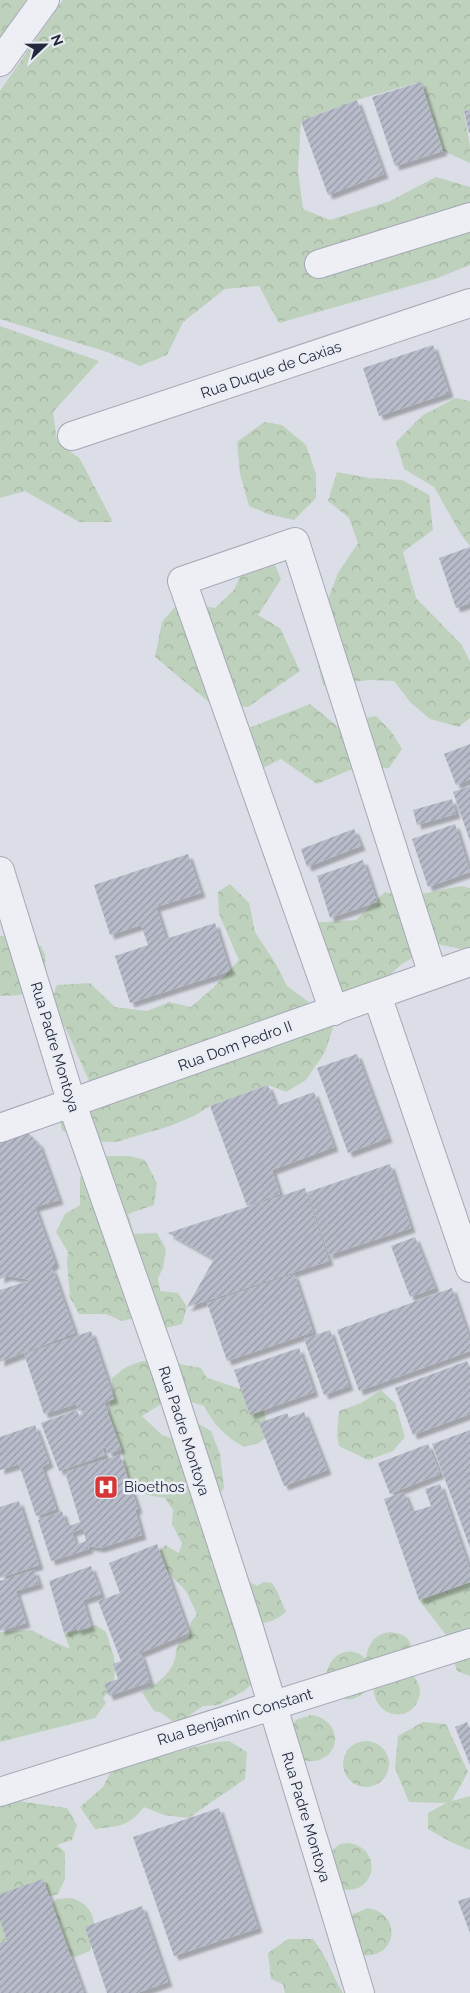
<svg xmlns="http://www.w3.org/2000/svg" width="470" height="1993" font-family="Raleway,sans-serif">
	<style>
		.forest { fill: url(#forest-crowns) }
		.building { fill: url(#building-hatch); fill-rule: evenodd; filter: url(#shadow) }
		.lines { fill: none; stroke-linecap: round; stroke-linejoin: round }
		.minor-casing { stroke: #a4a8b4; stroke-width: 30 }
		.minor { stroke: #eeeff5; stroke-width: 28 }
		.labels { text-anchor: middle; dominant-baseline: central; stroke-width: 5; stroke-linejoin: round; paint-order: stroke }
		.street-label { font-size: 15px; fill: #242a3d; stroke: #eaedf4 }
		.poi-label { font-size: 15px; fill: #242a3d; stroke: #eaedf4; text-anchor: start }
	</style>
	<defs>
		<pattern id="forest-crowns" width="20" height="18" patternUnits="userSpaceOnUse" patternTransform="scale(1.25)"><rect width="20" height="18" fill="#bed1bc"/><path d="M2 6a3 3 0 1 1 6 0M12 15a3 3 0 1 1 6 0" fill="none" stroke="#a3b4a2"/></pattern>
		<pattern id="building-hatch" width="6" height="6" patternUnits="userSpaceOnUse" patternTransform="scale(1.25)"><rect width="6" height="6" fill="#b8bcca"/><path d="M-1 1l2-2M0 6l6-6M5 7l2-2" fill="none" stroke="#9599a5"/></pattern>
		<filter id="shadow"><feDropShadow dx="4.5" dy="4.5" stdDeviation="1" flood-color="#0004"/></filter>
	</defs>
	<rect width="100%" height="100%" fill="#dbdee7"/>
	<!-- forest -->
	<path class="forest" d="M0,0H26L0,37Z
		M63,0H470V110L464,112L470,146V163L443,151L420,82L357,100L301,121L298,171L303,209L330,220L390,201L436,177L470,187V265L435,279L279,323L259,286L225,289L183,322L167,355L140,366L107,352L0,319V91Z
		M0,326L99,361L53,412L57,441L80,459L113,522H79L25,491L0,498Z
		M456,398L470,401V546L462,536L434,487L404,469L396,442L423,415Z
		M264,422L282,425L306,445L316,474V498L294,520L268,514L249,506L240,474L237,442Z
		M337,472L369,478L402,480L429,495L433,530L403,552L416,598L462,645L470,662V718L459,727L430,719L411,703L394,681L370,680L323,685L312,640L338,573L358,543L349,518L328,501Z
		M246,563H274L281,579L258,615L280,628L300,671L248,707L209,702L155,657L162,622L179,602L215,608L234,590Z
		M310,704L342,730L356,720L376,716L391,731L402,749L389,768L350,770L317,784L281,759L259,770L241,731Z
		M230,884L249,903L255,932L276,964L287,986L325,1014L333,1028L325,1052L306,1080L286,1092L268,1085L210,1106L194,1116L170,1126L116,1142L81,1141L62,1130L57,1109L90,1083L66,1029L50,1005L57,985L90,983L115,1007L147,1011L169,1002L191,1007L215,986L239,960L219,914L218,892Z
		M461,886L470,888V946L467,950L436,944L402,964L364,999L327,997L310,923L356,920L385,892L407,897Z
		M19,935L41,946L45,955L46,977C30,996 24,995 0,996V936Z
		M109,1156H130L145,1160L157,1183L154,1205L128,1214L134,1234L157,1233L166,1249L163,1268L158,1278L160,1291L178,1293L187,1307L182,1324C160,1330 151,1330 131,1319L122,1321L106,1314H79L68,1294L70,1295L67,1264L68,1252L56,1232L65,1214L80,1205V1178L93,1158Z
		M142,1361H163L201,1368L207,1378L241,1389L261,1404L265,1415L268,1436L259,1443L244,1447C226,1437 213,1424 204,1406L191,1402L166,1401L142,1416L162,1435L176,1440L197,1423L211,1431L220,1454L224,1488L212,1505L194,1508L200,1509L217,1553L211,1564C225,1574 242,1577 257,1586L264,1582L272,1583L277,1591L286,1612C275,1621 267,1624 253,1622L250,1674L251,1685L244,1691L218,1705L203,1706L183,1720L172,1721L162,1713L154,1711L142,1692C154,1685 165,1679 172,1666C180,1652 170,1646 189,1637L191,1622L197,1614L186,1591L167,1571L159,1552L165,1545L179,1553L182,1543L172,1524L173,1510L165,1498L147,1495L128,1478L121,1449L108,1413L113,1393L112,1378L126,1367Z
		M381,1390L395,1403L405,1437L393,1451L368,1460L339,1446L337,1435L339,1411L361,1403Z
		M470,1582V1676L457,1671L446,1635L419,1600Z
		M96,1625L106,1632L114,1657L115,1671L113,1688L103,1698L106,1703L95,1718L0,1742V1632L32,1630L48,1639L70,1649L64,1633L77,1631Z
		M390,1632C416,1635 412,1649 411,1668C411,1678 425,1683 418,1700C408,1726 371,1714 374,1686L371,1685C365,1695 348,1706 338,1695C333,1690 330,1683 326,1678C327,1656 349,1642 366,1659C368,1644 374,1634 390,1632Z
		M311,1715C349,1721 339,1770 301,1760L291,1727L296,1720Z
		M423,1722L446,1724L468,1772L452,1801L470,1796V1850L451,1842L428,1829V1813L446,1803L409,1802L395,1768L398,1736Z
		M343 1764a23 23 0 1 1 46 0a23 23 0 1 1-46 0Z
		M229,1741L247,1752L245,1779C226,1793 207,1804 189,1818L164,1815L144,1807C128,1827 120,1826 95,1829L80,1807L103,1787L113,1767C136,1759 159,1756 183,1750C200,1746 210,1742 229,1741Z
		M4,1799L67,1808L77,1825L72,1840L57,1845L65,1852V1879L58,1894L36,1900L25,1941L0,1944V1800Z
		M348,1843C386,1848 375,1900 337,1888L328,1854L340,1844Z
		M72,1898C98,1907 97,1928 90,1951L75,1957L57,1951L47,1912L56,1899Z
		M368,1908C406,1915 395,1964 357,1954L348,1920L353,1914Z
		M288,1939H313C326,1955 332,1975 343,1993H285L283,1984L271,1979L268,1953Z"/>
	<!-- building -->
	<path class="building" d="M421,82L443,151L395,166L372,97Z
		M357,100L384,174L328,195L301,121Z
		M470,110V133H469L464,111Z
		M433,345L449,393L379,416L363,368Z
		M470,547V603L456,608L439,558Z
		M470,744V779L456,785L444,754Z
		M470,786V841L453,792Z
		M452,799L456,814L417,825L413,810Z
		M455,824L470,872L428,887L412,839Z
		M354,829L361,846L307,867L301,849Z
		M188,854L201,893L156,907L166,939L215,923L230,971L130,1003L115,956L148,945L141,925L110,935L94,885Z
		M363,860L377,902L330,918L317,876Z
		M357,1054L388,1138L348,1153L317,1068Z
		M268,1085L276,1106L314,1092L334,1147L272,1170L280,1194L247,1206L210,1106Z
		M26,1131L39,1144L59,1200L35,1207L55,1263L40,1277L52,1268L75,1333L0,1362V1290L31,1280L7,1276L0,1279V1140Z
		M390,1164L411,1228L329,1255L308,1192Z
		M305,1188L329,1261L187,1307L214,1259L168,1233Z
		M415,1237L435,1288L410,1297L391,1246Z
		M294,1274L313,1332L227,1361L207,1303Z
		M452,1288L470,1340V1351L359,1391L337,1330Z
		M330,1330L349,1386L324,1395L304,1339Z
		M91,1331L114,1399L104,1402L121,1449L108,1454L106,1447L102,1448L105,1455L59,1471L41,1423L77,1410L79,1416L84,1414L82,1410L79,1411L76,1404L44,1414L24,1354Z
		M299,1348L314,1392L250,1415L234,1370Z
		M467,1361L470,1368V1414L413,1435L395,1388Z
		M304,1412L327,1470L284,1486L259,1423L287,1413L289,1418Z
		M35,1425L49,1463L42,1467L56,1509L36,1516L19,1464L0,1470V1437Z
		M470,1430V1548L432,1444Z
		M428,1444L440,1474L390,1494L378,1463Z
		M120,1455L138,1509L135,1510L142,1535L100,1548L88,1546L89,1549L51,1561L38,1520L62,1511L67,1527L80,1522L65,1472ZM83,1528L86,1541L76,1545L72,1532Z
		M440,1484L470,1570V1582L419,1600L384,1499L404,1492L412,1512L431,1506L425,1489Z
		M19,1501L39,1565L0,1578V1507Z
		M157,1544L189,1633L128,1658L141,1654L150,1682L109,1696L104,1684L118,1679L113,1664L121,1661L98,1601L120,1593L109,1563Z
		M91,1566L101,1594L83,1600L91,1627L77,1631V1628L64,1633L49,1581Z
		M34,1570L39,1584L16,1591L26,1623L0,1631V1581Z
		M467,1722L470,1729V1765L455,1727Z
		M219,1808L258,1928L174,1956L133,1837Z
		M43,1879L84,1993H0V1943L7,1941L0,1920V1894Z
		M470,1897V1933L458,1901Z
		M142,1906L168,1982L137,1993H107L85,1927Z"/>
	<g class="lines">
		<!-- minor casing -->
		<g class="minor-casing">
			<path id="minor" d="M0,62L45,0
				M319,264L470,217
				M72,436L470,303
				M0,871L72,1104L165,1369L249,1628L360,1993
				M377,995L470,1268
				M334,1011L182,581L295,542L433,975
				M0,1128L470,962
				M0,1792L470,1643"/>
		</g>
		<!-- minor -->
		<use href="#minor" class="minor"/>
	</g>
	<!-- icons -->
	<defs>
		<g id="hospital-square" transform="scale(1.25)"><rect x="-9" y="-9" width="18" height="18" rx="4" fill="#d63636" stroke="#eaedf4"/><path d="M-5-5h3v3.5h4V-5h3V5h-3V1.5h-4V5h-3Z" fill="#fff"/></g>
	</defs>
	<g fill-rule="evenodd">
		<use href="#hospital-square" x="106" y="1487"/>
	</g>
	<g class="labels">
		<!-- street labels -->
		<g class="street-label">
			<text transform="translate(271 370) rotate(-19)">Rua Duque de Caxias</text>
			<text transform="translate(235 1046) rotate(-20)">Rua Dom Pedro II</text>
			<text transform="translate(55 1047) rotate(73)">Rua Padre Montoya</text>
			<text transform="translate(184 1431) rotate(72)">Rua Padre Montoya</text>
			<text transform="translate(235 1717) rotate(-17)">Rua Benjamin Constant</text>
			<text transform="translate(306 1817) rotate(73)">Rua Padre Montoya</text>
		</g>
		<!-- poi labels -->
		<g class="poi-label">
			<text x="124" y="1487">Bioethos</text>
		</g>
	</g>
	<!-- north arrow -->
	<g transform="translate(45 45) rotate(68)" stroke="#eaedf4" stroke-width="4" paint-order="stroke">
	<path d="M0-4L9 19L0 12L-9 19Z" fill="#242a3d"/>
	<text y="-8" font-size="14" font-weight="bold" text-anchor="middle" fill="#242a3d">N</text>
	</g>
</svg>
